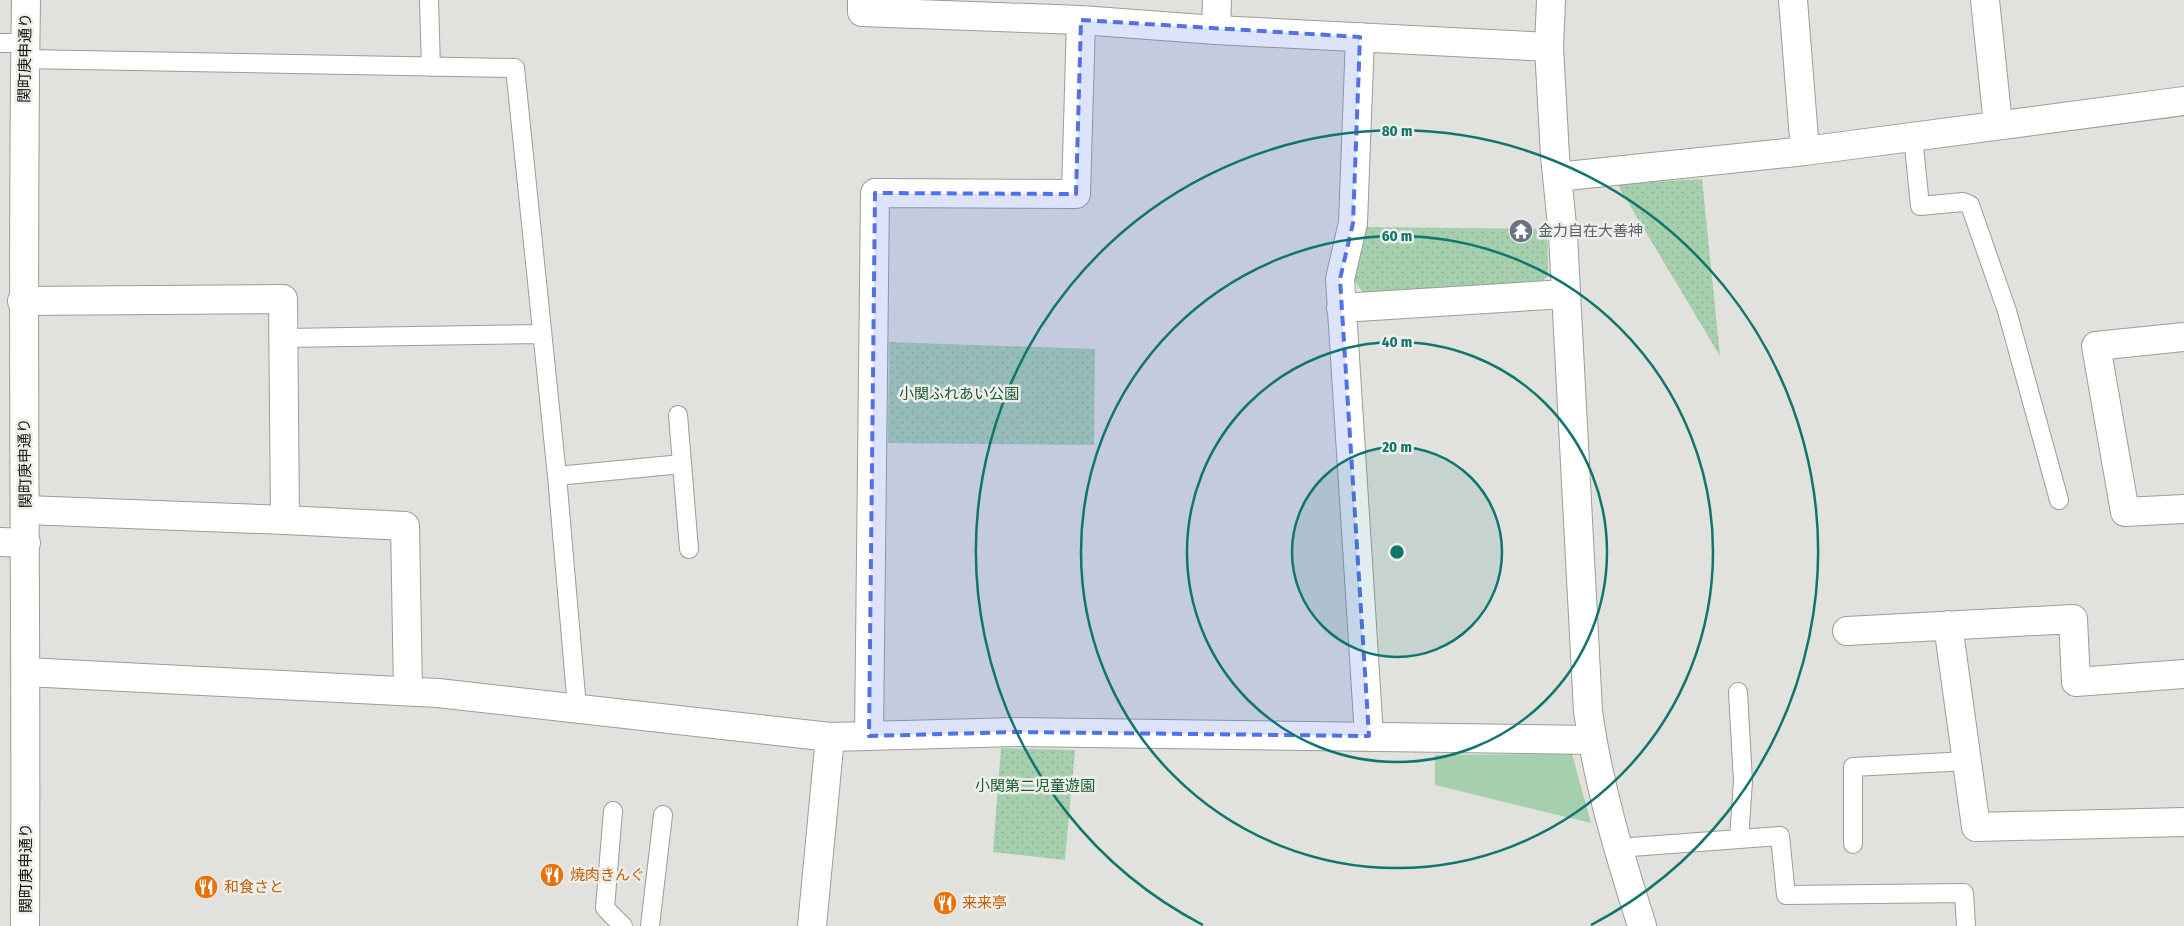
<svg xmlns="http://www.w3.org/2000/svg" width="2184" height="926" font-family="'Fira Sans Condensed','Noto Sans JP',sans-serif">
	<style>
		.green { fill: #a5cfad }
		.park { fill: url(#park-dots) }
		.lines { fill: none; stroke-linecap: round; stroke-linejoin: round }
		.service-casing { stroke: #9c9c98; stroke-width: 20 }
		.minor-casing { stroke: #9c9c98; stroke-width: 30 }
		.tertiary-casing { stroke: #9c9c98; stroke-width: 30 }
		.service { stroke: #fff; stroke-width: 18 }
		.minor { stroke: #fff; stroke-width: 28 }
		.tertiary { stroke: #fff; stroke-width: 28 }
		.marked { fill: #5371e6; fill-opacity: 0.2; stroke: #5371e6; stroke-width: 4; stroke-dasharray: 10 6; stroke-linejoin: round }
		.ring { fill: none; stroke: #0f766e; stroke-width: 2.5 }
		.labels { text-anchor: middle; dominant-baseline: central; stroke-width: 5; stroke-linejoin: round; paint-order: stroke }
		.street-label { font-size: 15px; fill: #131312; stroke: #eeeeea }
		.worship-label { font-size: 15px; fill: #5b616d; stroke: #eeeeea; text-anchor: start }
		.park-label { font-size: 15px; fill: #175b2e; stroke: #eeeeea }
		.food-label { font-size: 15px; fill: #c56008; stroke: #eeeeea; text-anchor: start }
		.centre { fill: #0f766e; stroke: #eeeeea; stroke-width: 2.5 }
		.ring-label { font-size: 15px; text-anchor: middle; font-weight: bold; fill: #0f766e; stroke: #eeeeea; stroke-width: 5; stroke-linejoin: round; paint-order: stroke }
	</style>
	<defs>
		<pattern id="park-dots" width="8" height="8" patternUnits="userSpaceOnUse" patternTransform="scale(1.25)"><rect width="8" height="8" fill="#a5cfad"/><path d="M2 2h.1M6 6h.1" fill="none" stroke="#8db194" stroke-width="1.8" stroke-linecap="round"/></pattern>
	</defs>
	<rect width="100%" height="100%" fill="#e1e1dd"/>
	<!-- green -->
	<path class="green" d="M1572,754L1591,823L1435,785V755Z"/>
	<!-- park -->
	<path class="park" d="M1702,179L1720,356L1617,184Z
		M1364,227L1547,229L1548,276L1538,285L1365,296L1354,280Z
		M889,342L1095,349L1094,445L888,443Z
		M1001,748L1075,750L1065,860L993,852Z"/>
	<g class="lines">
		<!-- service casing -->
		<g class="service-casing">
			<path id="service" d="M429,0L431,67
				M0,43H25
				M24,59L515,68L557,476L577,707
				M1913,136L1920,206L1963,202L1970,205L2007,311L2059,500
				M284,338L542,334
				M678,415L689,549
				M557,476L682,464
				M1738,692L1743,781L1739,839
				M613,811L605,908L623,926
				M1853,844V767L1968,761
				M1618,848L1780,836L1786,895L1964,893L1966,926
				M650,926L663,815"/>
		</g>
		<!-- minor casing -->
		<g class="minor-casing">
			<path id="minor" d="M862,0V12L1081,20
				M1551,0L1549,47L1555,156L1563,235L1588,711C1598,785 1620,856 1642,926
				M1793,0L1805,151
				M1985,0L1998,124
				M1216,30L1217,0
				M1360,37L1353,223L1340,279L1369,736
				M1557,177L1805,151L2184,101
				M22,301L283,299L285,520L405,526L408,691
				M1341,308L1565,294
				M2184,337L2096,346L2125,512L2184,509
				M26,510L285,520
				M0,542L26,543
				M1948,625L1976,827L2184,822
				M1847,631L2073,619L2076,682L2184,674
				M26,672L438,693L830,737L1016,732L1592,740
				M869,736L875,193L1076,194L1081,20L1216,30L1549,47
				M812,926L830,737"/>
		</g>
		<!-- tertiary casing -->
		<g class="tertiary-casing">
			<path id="tertiary" d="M25,926C27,617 21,309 26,0"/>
		</g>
		<!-- service -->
		<use href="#service" class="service"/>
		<!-- minor -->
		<use href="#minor" class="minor"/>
		<!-- tertiary -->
		<use href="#tertiary" class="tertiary"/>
	</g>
	<!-- marked area -->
	<path class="marked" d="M1081,20L1360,37L1353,223L1340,279L1369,736L1016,732L869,736L875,193L1076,194Z"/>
	<!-- distance rings -->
	<circle cx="1397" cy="552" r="105" fill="#0f766e" fill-opacity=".12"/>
	<g class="ring">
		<circle cx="1397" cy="552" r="105"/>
		<circle cx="1397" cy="552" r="210"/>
		<circle cx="1397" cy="552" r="316"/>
		<path d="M1203 925A421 421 0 1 1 1591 925"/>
	</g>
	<!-- icons -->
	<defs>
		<g id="temple-disc" transform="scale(1.25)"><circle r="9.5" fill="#6b7280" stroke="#eeeeea"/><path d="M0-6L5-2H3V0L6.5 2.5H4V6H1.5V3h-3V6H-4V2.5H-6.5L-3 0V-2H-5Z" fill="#fff"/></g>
		<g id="restaurant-disc" transform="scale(1.25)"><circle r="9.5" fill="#e8710a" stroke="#eeeeea"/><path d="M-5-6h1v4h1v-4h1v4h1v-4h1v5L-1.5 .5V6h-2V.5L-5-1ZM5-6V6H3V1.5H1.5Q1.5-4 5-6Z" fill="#fff"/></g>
	</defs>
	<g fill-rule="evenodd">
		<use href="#temple-disc" x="1521" y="231"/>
		<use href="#restaurant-disc" x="552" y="875"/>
		<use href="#restaurant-disc" x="206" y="887"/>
		<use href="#restaurant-disc" x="945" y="903"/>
	</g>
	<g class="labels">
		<!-- street labels -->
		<g class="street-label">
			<text transform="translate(25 58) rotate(-89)">関町庚申通り</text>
			<text transform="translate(25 463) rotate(-91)">関町庚申通り</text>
			<text transform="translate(26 868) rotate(-90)">関町庚申通り</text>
		</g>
		<!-- worship labels -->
		<g class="worship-label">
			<text x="1538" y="231">金力自在大善神</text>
		</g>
		<!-- park labels -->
		<g class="park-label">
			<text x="959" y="394">小関ふれあい公園</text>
			<text x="1035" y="786">小関第二児童遊園</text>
		</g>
		<!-- food labels -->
		<g class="food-label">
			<text x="570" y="875">焼肉きんぐ</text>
			<text x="224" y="887">和食さと</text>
			<text x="962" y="903">来来亭</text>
		</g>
	</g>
	<circle cx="1397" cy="552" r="8" class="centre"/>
	<g class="ring-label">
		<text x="1397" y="136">80 m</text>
		<text x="1397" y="241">60 m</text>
		<text x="1397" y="347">40 m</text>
		<text x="1397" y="452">20 m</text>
	</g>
</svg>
